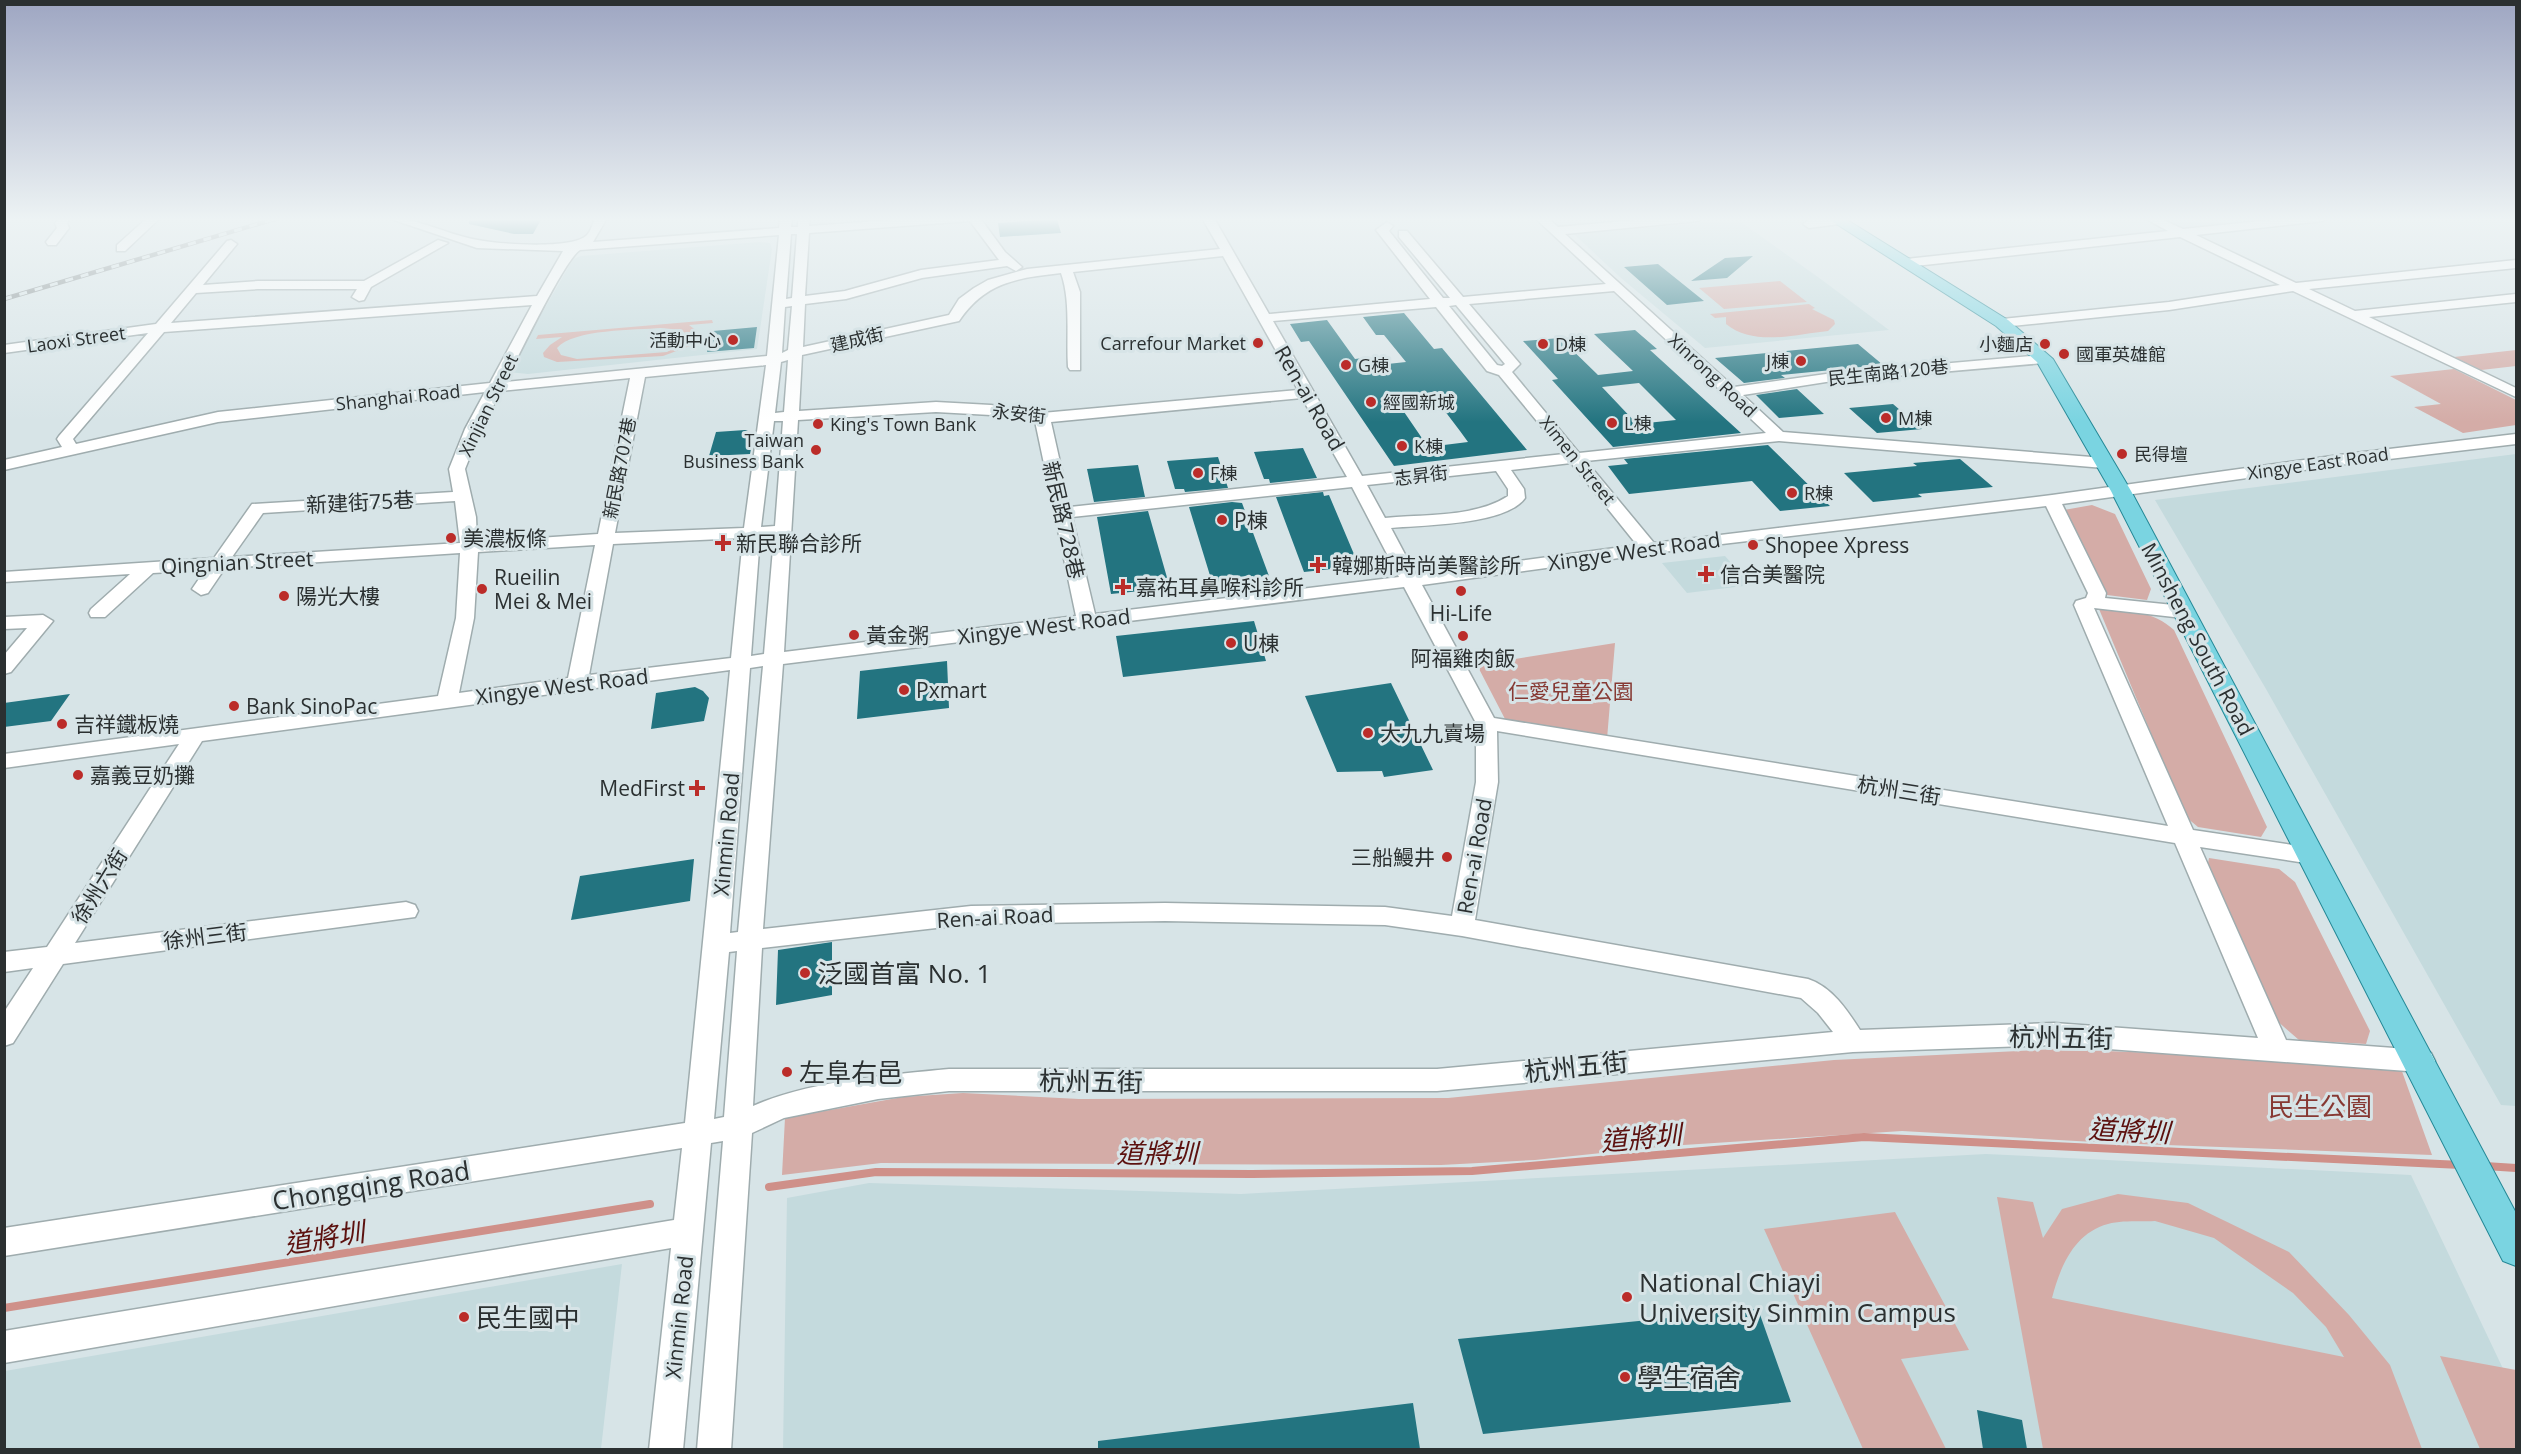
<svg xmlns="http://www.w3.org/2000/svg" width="2521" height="1454" font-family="'Open Sans','Noto Sans TC',sans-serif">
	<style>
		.built { fill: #c4dadd }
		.green { fill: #d4aca7; fill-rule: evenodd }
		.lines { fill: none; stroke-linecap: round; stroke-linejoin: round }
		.stream { stroke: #cf9089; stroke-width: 8 }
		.building { fill: #237480; fill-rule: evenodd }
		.minor-casing { stroke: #9facae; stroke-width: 3 }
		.major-casing { stroke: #248896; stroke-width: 2 }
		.minor { fill: #fff; fill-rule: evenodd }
		.major { fill: #7ad4e1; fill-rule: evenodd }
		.rail-casing { stroke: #7e8789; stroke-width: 4.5 }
		.rail { stroke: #d7e4e7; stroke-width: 3; stroke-dasharray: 8; stroke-linecap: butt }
		.poi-dot { fill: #bb2c29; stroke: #d7e4e7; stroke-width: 2 }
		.labels { text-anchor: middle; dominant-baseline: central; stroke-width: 6; stroke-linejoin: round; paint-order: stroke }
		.far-street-label { font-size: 18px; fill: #2b3031; stroke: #d7e4e7 }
		.far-poi-label { font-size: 18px; fill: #2b3031; stroke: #d7e4e7; text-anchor: start }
		.street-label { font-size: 21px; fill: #2b3031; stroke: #d7e4e7 }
		.poi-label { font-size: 21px; fill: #2b3031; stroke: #d7e4e7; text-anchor: start }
		.park-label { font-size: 21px; fill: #873933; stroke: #d7e4e7 }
		.near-poi-label { font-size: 26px; fill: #2b3031; stroke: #d7e4e7; text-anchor: start }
		.near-street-label { font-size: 26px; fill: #2b3031; stroke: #d7e4e7 }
		.near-park-label { font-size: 26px; fill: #873933; stroke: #d7e4e7 }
		.near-water-label { font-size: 27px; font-style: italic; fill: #5c110f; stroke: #d7e4e7 }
	</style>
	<rect width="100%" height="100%" fill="#d7e4e7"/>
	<!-- built -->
	<path class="built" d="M2155,218H2304L2178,230Z
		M1738,220L1822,280L1889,330L1705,348L1621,278L1574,234Z
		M760,242L770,243L772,249L757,349L528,374L508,372L573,259L581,256Z
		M2516,454V1106L2501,1105L2266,689L2155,500Z
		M1725,556L1751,585L1687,593L1662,563Z
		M1986,1154L2411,1175L2516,1396V1450H783L787,1198L869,1183L1241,1194Z
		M622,1264L601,1449H5V1371Z"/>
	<!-- green -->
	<path class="green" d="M1780,281L1807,302L1724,309L1699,288Z
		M1809,304L1815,308L1812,309L1834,320L1835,324L1828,331C1796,334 1754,347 1726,324V317L1715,318L1710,314Z
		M712,320L713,323L689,325L697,331L690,346L663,356L557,362L544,357L543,353L550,345L562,337L536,339L538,335ZM661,328L682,330L690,339L667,352L577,359L561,355L557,348C573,329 636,330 661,328Z
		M2516,350V366L2481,370L2454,357Z
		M2454,369L2516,400V425L2463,433L2414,407L2441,404L2390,376Z
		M2092,505L2115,514L2151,589L2147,600L2107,595L2064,510Z
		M2099,609C2125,609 2154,611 2174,630L2267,827L2261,837L2198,827L2186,817Z
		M1615,643L1607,739L1505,719L1477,665Z
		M2209,858L2279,869L2295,882L2370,1031L2366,1044L2299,1040L2275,1019L2207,868Z
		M2057,1049L2399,1063L2432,1155L2112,1143L1902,1131L1668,1146L1535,1160L1441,1165L881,1163L782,1175L785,1118L903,1097L963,1093L1079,1099L1448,1098L1834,1060Z
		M2118,1194L2188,1203L2289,1252L2349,1315L2390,1365L2422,1449H2043L1997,1197L2033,1202L2043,1238L2062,1209ZM2155,1221L2214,1238L2293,1293L2326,1327L2344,1357L2052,1298C2060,1267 2074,1233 2108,1224C2122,1220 2141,1222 2155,1221Z
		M1895,1212L1969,1350L1901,1359L1946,1449H1863L1764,1229Z
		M2440,1356L2516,1370V1449H2480Z"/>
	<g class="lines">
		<!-- stream -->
		<path class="stream" d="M2485,1166L2516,1168
			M769,1187L876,1172L1252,1174L1472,1171L1864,1137L2461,1165
			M4,1308L650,1204"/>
	</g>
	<!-- building -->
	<path class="building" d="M511,218H542L533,234H514L469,224V221Z
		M1057,219L1061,233L1000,237L998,223Z
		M1753,256L1727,278L1691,281L1725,258Z
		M1658,264L1704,301L1667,305L1624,267Z
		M1404,313L1434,349L1442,348L1527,450L1394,466L1309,341L1301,342L1290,324L1327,320L1355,359L1363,358L1369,366L1406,362L1384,335H1376L1363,317ZM1438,402L1460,431L1468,442L1428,447L1400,406Z
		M757,327L754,348L707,352L713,331Z
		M1635,330L1657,349L1650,350L1741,433L1613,447L1552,380L1558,379L1523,341L1560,338L1598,375L1633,371L1594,334ZM1639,383L1676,420L1637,424L1602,387Z
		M1858,344L1883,365L1781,375L1785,378L1744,383L1715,358Z
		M1797,389L1824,414L1779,418L1756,395Z
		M1893,404L1922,429L1877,433L1849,408Z
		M745,430L754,433L750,454L709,456L716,432Z
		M1768,445L1830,506L1780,511L1752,481L1629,494L1608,466L1628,464L1624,459Z
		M1303,448L1317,478L1270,483L1269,479H1264L1254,452Z
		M1218,457L1228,488L1185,492L1184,489H1175L1167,461Z
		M1960,459L1993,487L1918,494L1922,497L1873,502L1844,473L1917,466L1913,463Z
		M1138,465L1145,497L1094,502L1087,469Z
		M1323,492L1324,496L1329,495L1359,566L1304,572L1276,497Z
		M1232,502L1242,503L1269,576L1212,582L1189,507Z
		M1148,511L1170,588L1111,594L1097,517Z
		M1254,621L1266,661L1123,677L1116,636Z
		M947,661L949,708L857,719L860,671Z
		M1391,683L1433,770L1384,777L1382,771L1337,772L1305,696Z
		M695,687L703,691L709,698L704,721L651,729L656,693Z
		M70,694L51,721L4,727V703Z
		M694,859L690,901L571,920L580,876Z
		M832,942V995L776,1005L778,950Z
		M1758,1309L1791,1402L1483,1434L1458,1339Z
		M1413,1403L1420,1449H1098V1441Z
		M1977,1410L2022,1420L2027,1449H1983Z"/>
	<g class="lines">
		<!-- minor casing -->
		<g class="minor-casing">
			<path id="minor" d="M58,218H70L67,223L69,228L56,245H48L46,242L57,228L55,223Z
				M147,218H160L125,251H117V245Z
				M388,218C420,218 447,235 478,240C498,244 573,250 587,235C591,231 593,223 595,218H607L593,242L779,228L780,218H792L791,227H798V218H810L809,226L919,218H980L1005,252L1022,267L1016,271L1007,266L922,278L846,299L805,304L803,347L949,315L959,299L974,288L988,280L1027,269L1220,249L1202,218H1214L1269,314L1430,299L1376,230L1387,222L1393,226L1389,231L1443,298H1450L1399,237V231H1407L1463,297L1606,284L1535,218H1548L1558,227L1658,218H1704L1698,221L1565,234L1734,387L1826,374L2044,355L2051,359L2044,363L1826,382L1743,395L1783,432L2104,458L2112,463L2104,468L1779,441L1586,461L1654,543L2052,495L2347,454L2516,434V444L2347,464L2062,504L2106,593L2105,598L2183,606L2192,612L2183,618L2094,608L2193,830L2312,848L2320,850L2324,856L2320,862L2312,864L2200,847L2286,1040L2421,1050L2431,1053L2435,1061L2431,1069L2421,1072L2054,1045L1853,1052L1437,1091H949L878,1099L784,1118L752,1133L731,1450H697L723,1141L711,1143L683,1450H649L671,1248L4,1363V1331L674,1220L682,1148L4,1256V1228L685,1123L730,670L202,741L75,943L406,902L415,905L418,911L415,917L63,964L13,1043L4,1046V1012L33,968L4,972V952L47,947L179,744L4,768V754L438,696L456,618L460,553L225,568L208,593L201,595L192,589L205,570L153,573L105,617H91L89,613L91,609L130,574L4,582V572L214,558L252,504L453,492L449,469L465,429L485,392L218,422L4,470V460L62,447L57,439L59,436L148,333L4,353V345L156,324L227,241L231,240L237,244L203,285L258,281H364L438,240L448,243L371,287L364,300L359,301L352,297L357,289H258L196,293L171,323L537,296L563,251L477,248ZM970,221L999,260L921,270L845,291L805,296L809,233ZM791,234H797L792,298L786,299ZM779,235L767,356L505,382C518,358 564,260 580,250ZM1223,256L1298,390L1042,413L991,405L936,402L799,411L802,355L959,321C985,282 1017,278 1061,273C1071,301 1066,336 1068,367L1070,370H1080V292L1073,272ZM1614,291L1766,433L1579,453L1512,372L1520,364L1469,304ZM532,305L490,383L218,412L76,444L73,439L164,332ZM1456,305L1505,364L1502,366L1497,365L1449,306ZM792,306L788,350L782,353L785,307ZM1436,307L1487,371L1499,375L1564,454L1362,476L1273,321ZM788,360L784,412L775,413L781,362ZM766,365L744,528L615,533L645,377ZM630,378L598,534L477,542L476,517L465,469L481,429L501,391ZM1302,398L1347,477L1070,507L1051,422ZM936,412L991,415L1035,421L1076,616L784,652L798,420ZM774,421H783L775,526L761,527ZM1571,463L1637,545L1416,575L1391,528C1423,525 1506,525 1525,498L1524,489L1511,470ZM1496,471L1508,489V496C1474,518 1424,514 1385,518L1367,485ZM1352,487L1399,577L1095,614L1072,517ZM455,501L460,543L232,557L263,513ZM2046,506L2088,593L2086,598L2076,601L2074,605L2168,826L1494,718L1422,585L1722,544ZM760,537H774L764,654L751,656ZM743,538L731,658L589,675L613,544ZM595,545L568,678L459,693L474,618L478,552ZM1404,587L1476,723V782L1452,916L1385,907L1165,903L971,906L763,929L783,664ZM763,666L738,932L730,933L750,668ZM1497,731L2175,843L2258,1038L2054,1023L1860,1030C1847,1010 1832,987 1808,979L1475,920L1498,782ZM1165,921L1385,925L1462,936L1801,998L1818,1013L1833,1032L1437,1069H949C888,1075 809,1081 753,1106L762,948L971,924ZM737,951L724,1117L714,1119L729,952Z
				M2144,218H2159L2183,229L2290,218H2329L2323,221L2196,235L2296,283L2516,260V268L2309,289L2355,311L2516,294V302L2369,317L2516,388V397L2293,291L2169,310L2002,327L1995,323L2002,319L2169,302L2280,285L2180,237L1906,267L1900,263L1906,259L2168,231Z
				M1843,219V223L1839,224L1809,228L1803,224L1809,220Z
				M43,615L53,621L11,672L4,674V655L27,628L4,629V617Z"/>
		</g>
		<!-- major casing -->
		<g class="major-casing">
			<path id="major" d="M1827,218H1844L2008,320L2053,359L2131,491L2516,1213V1266L2503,1261L2111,491L2037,362L1996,326Z"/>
		</g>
		<!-- minor -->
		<use href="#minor" class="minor"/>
		<!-- major -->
		<use href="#major" class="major"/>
		<!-- rail casing -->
		<g class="rail-casing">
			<path id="rail" d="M4,299L278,218"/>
		</g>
		<!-- rail -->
		<use href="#rail" class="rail"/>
	</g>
	<!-- sky -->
	<linearGradient id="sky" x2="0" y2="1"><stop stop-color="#9ea6c2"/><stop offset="0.52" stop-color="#edf3f4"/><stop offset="1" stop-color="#edf3f4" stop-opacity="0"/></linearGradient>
	<rect width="2521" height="422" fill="url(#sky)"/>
	<!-- markers -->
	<g class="poi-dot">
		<circle cx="733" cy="340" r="6"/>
		<circle cx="1258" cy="343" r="6"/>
		<circle cx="1543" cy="344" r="6"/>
		<circle cx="2045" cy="344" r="6"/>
		<circle cx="2064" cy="354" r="6"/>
		<circle cx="1801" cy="361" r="6"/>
		<circle cx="1346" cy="365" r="6"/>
		<circle cx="1371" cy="402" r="6"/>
		<circle cx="1886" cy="418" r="6"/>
		<circle cx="1612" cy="423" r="6"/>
		<circle cx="818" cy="424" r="6"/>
		<circle cx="1402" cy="446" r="6"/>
		<circle cx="816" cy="450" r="6"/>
		<circle cx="2122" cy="454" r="6"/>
		<circle cx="1198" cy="473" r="6"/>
		<circle cx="1792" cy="493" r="6"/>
		<circle cx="1222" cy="520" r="6"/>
		<circle cx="451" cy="538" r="6"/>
		<path d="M720 534h6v6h6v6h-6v6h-6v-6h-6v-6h6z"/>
		<circle cx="1753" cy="545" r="6"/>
		<path d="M1315 556h6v6h6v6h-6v6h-6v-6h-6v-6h6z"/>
		<path d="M1703 565h6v6h6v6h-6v6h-6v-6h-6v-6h6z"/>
		<path d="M1120 578h6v6h6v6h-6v6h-6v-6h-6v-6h6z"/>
		<circle cx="482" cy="589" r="6"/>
		<circle cx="1461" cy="591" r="6"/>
		<circle cx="284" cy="596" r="6"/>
		<circle cx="854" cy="635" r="6"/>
		<circle cx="1463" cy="636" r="6"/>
		<circle cx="1231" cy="643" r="6"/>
		<circle cx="904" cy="690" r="6"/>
		<circle cx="234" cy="706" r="6"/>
		<circle cx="62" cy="724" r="6"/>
		<circle cx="1368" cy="733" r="6"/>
		<circle cx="78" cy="775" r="6"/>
		<path d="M694 779h6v6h6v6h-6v6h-6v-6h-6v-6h6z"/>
		<circle cx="1447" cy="857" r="6"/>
		<circle cx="805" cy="973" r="6"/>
		<circle cx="787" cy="1072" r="6"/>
		<circle cx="1627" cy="1297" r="6"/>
		<circle cx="464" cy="1317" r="6"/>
		<circle cx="1625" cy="1377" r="6"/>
	</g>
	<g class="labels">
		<!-- far-street labels -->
		<g class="far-street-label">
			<text transform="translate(76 339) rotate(-8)">Laoxi Street</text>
			<text transform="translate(857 339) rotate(-13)">建成街</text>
			<text transform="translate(1888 372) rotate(-6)">民生南路120巷</text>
			<text transform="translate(1713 375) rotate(43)">Xinrong Road</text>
			<text transform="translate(398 397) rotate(-6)">Shanghai Road</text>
			<text transform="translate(488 405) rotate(-64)">Xinjian Street</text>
			<text transform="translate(1019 413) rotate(6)">永安街</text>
			<text transform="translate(1578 460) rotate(51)">Ximen Street</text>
			<text transform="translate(2318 463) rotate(-8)">Xingye East Road</text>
			<text transform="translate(619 468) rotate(-79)">新民路707巷</text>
			<text transform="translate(1421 475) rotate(-7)">志昇街</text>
		</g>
		<!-- far-poi labels -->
		<g class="far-poi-label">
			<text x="721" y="340" text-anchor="end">活動中心</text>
			<text x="1246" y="343" text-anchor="end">Carrefour Market</text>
			<text x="1555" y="344">D棟</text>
			<text x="2033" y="344" text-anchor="end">小麵店</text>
			<text x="2076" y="354">國軍英雄館</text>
			<text x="1789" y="361" text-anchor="end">J棟</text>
			<text x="1358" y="365">G棟</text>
			<text x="1383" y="402">經國新城</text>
			<text x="1898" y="418">M棟</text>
			<text x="1624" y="423">L棟</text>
			<text x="830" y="424">King's Town Bank</text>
			<text x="804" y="440" text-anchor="end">Taiwan<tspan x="804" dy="21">Business Bank</tspan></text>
			<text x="1414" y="446">K棟</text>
			<text x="2134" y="454">民得壇</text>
			<text x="1210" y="473">F棟</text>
			<text x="1804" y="493">R棟</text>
		</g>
		<!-- street labels -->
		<g class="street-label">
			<text transform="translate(1310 398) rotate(60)">Ren-ai Road</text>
			<text transform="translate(360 502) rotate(-3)">新建街75巷</text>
			<text transform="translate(1064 520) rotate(77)">新民路728巷</text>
			<text transform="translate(1634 551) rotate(-8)">Xingye West Road</text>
			<text transform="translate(237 562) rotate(-3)">Qingnian Street</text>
			<text transform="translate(1044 626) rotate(-7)">Xingye West Road</text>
			<text transform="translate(2198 639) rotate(62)">Minsheng South Road</text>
			<text transform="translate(562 686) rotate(-7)">Xingye West Road</text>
			<text transform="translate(1899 790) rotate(9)">杭州三街</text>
			<text transform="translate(726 834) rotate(-85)">Xinmin Road</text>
			<text transform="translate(1474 856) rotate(-80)">Ren-ai Road</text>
			<text transform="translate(99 886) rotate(-58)">徐州六街</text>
			<text transform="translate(995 917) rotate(-3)">Ren-ai Road</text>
			<text transform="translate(205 936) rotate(-7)">徐州三街</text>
			<text transform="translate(679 1317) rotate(-84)">Xinmin Road</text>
		</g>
		<!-- poi labels -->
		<g class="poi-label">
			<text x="1234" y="520">P棟</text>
			<text x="463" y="538">美濃板條</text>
			<text x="736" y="543">新民聯合診所</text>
			<text x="1765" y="545">Shopee Xpress</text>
			<text x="1332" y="565">韓娜斯時尚美醫診所</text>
			<text x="1720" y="574">信合美醫院</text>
			<text x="494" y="577">Rueilin<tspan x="494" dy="24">Mei &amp; Mei</tspan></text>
			<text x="1136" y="587">嘉祐耳鼻喉科診所</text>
			<text x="296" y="596">陽光大樓</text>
			<text x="1461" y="613" text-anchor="middle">Hi-Life</text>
			<text x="866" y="635">黃金粥</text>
			<text x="1243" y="643">U棟</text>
			<text x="1463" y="658" text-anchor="middle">阿福雞肉飯</text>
			<text x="916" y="690">Pxmart</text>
			<text x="246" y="706">Bank SinoPac</text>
			<text x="74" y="724">吉祥鐵板燒</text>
			<text x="1380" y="733">大九九賣場</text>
			<text x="90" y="775">嘉義豆奶攤</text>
			<text x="685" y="788" text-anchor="end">MedFirst</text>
			<text x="1435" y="857" text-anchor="end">三船鰻井</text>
		</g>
		<!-- park labels -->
		<g class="park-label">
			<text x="1571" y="691">仁愛兒童公園</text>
		</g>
		<!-- near-poi labels -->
		<g class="near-poi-label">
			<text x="817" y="973">泛國首富 No. 1</text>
			<text x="799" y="1072">左阜右邑</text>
			<text x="1639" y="1282">National Chiayi<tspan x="1639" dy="30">University Sinmin Campus</tspan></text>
			<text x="476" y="1317">民生國中</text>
			<text x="1637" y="1377">學生宿舍</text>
		</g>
		<!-- near-street labels -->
		<g class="near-street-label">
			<text transform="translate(2061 1037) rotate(1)">杭州五街</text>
			<text transform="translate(1576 1066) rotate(-6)">杭州五街</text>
			<text transform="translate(1091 1081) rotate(1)">杭州五街</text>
			<text transform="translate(371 1185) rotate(-9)">Chongqing Road</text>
		</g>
		<!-- near-park labels -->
		<g class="near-park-label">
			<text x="2320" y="1106">民生公園</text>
		</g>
		<!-- near-water labels -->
		<g class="near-water-label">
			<text transform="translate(2129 1130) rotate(3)">道將圳</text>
			<text transform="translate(1641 1137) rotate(-5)">道將圳</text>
			<text x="1157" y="1152">道將圳</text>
			<text transform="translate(324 1237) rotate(-9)">道將圳</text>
		</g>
	</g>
	<!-- border -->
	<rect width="2521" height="1454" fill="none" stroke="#2b3031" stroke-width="12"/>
</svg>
